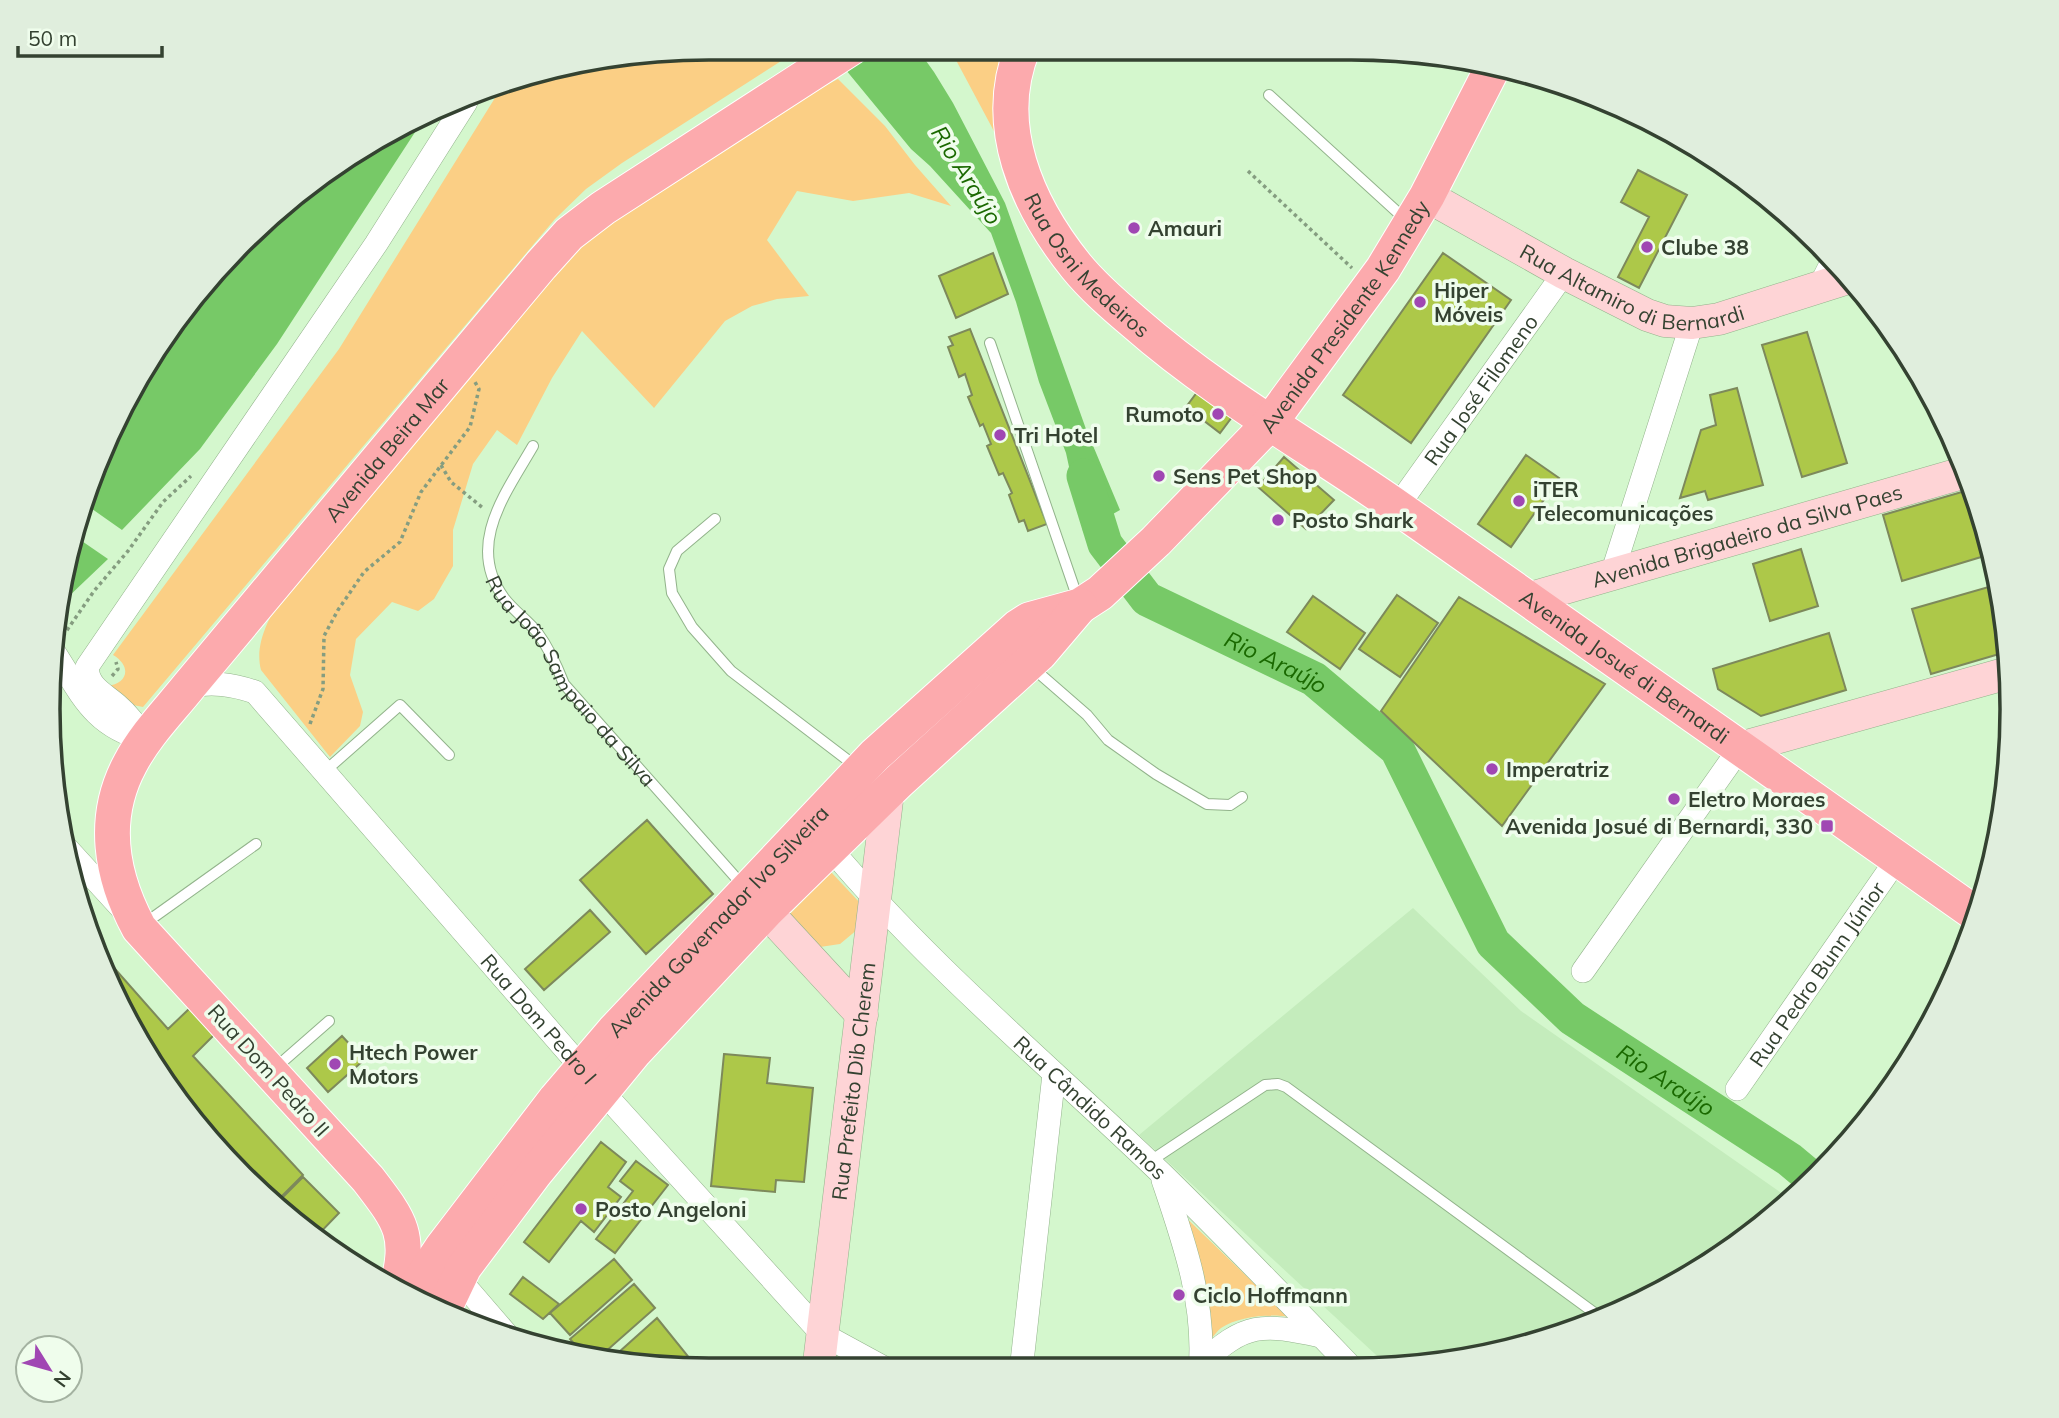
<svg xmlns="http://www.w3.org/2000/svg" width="2059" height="1418" viewBox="0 0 2059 1418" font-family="Mulish,sans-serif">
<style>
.built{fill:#c4ecbc}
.green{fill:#fbcf85}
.water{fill:#77c967}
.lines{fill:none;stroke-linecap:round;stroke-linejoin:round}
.river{stroke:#77c967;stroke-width:35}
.building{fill:#adc849;stroke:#7d895b;stroke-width:2}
.lane-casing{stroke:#92b38b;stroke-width:12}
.street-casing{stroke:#92b38b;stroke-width:24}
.secondary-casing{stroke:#92b38b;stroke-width:33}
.primary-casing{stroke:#fff;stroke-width:37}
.path{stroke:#859d80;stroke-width:3.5;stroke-dasharray:3.5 3.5;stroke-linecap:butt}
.lane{stroke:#fff;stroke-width:10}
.street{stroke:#fff;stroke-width:23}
.secondary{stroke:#fed4d6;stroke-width:32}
.primary{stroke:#fcaaad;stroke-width:35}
.poi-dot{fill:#a047b3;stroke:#effdec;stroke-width:2.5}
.labels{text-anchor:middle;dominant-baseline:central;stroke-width:7;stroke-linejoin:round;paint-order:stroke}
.poi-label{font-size:21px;font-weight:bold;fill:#344231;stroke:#effdec;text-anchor:start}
.street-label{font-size:21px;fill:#344231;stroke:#effdec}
.water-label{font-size:23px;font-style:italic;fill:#1a6900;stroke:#effdec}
.rim{fill:none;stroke:#344231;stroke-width:3.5}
</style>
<rect width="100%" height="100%" fill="#d4f7cd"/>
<path class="built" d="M1413,908L1521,1011L1787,1197L1643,1302L1479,1358L1389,1367L1139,1135Z"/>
<path class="green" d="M709,47H764L776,54L789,56L622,163L586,189L555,219L143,707L128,704L107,686C128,684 132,666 113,655L339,349L503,85L537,70Z
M949,47H1007L996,135Z
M838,79L885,126L915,165L951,206L909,193L853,201L797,191L767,240L809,296L777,299L752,306L725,321L654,408L582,331L552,378L517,445L497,430L473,464L453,530V566L434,599L418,611L392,602L356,639L350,675L363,712L360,726L330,757L261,670C254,643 270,617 283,594L580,245L664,184L802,98Z
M831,872L861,904L858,929L840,944L820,947L789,915Z
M1176,1208L1289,1317C1270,1313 1237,1317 1221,1328C1217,1331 1213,1337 1209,1341Z"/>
<path class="water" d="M827,47H916L934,72L953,103L1005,203L1086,429L1120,510L1083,531L1066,453L1039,382L1016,302L991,233L930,166L911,149Z
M421,123L277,344L200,449L122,530L85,504L98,455L211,273L342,159Z
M76,537L108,559L66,599L60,595Z"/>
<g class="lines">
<path class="river" id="s1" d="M1084,476L1105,544L1147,599L1314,679L1397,749L1493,943L1572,1018L1790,1160L1814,1180"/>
</g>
<path class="building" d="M1638,170L1687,195L1639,288L1618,277L1649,217L1621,202Z
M993,253L1008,294L956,318L939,276Z
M1443,253L1511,300L1411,443L1343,395Z
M970,329L1047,524L1028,531L1024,520L1019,522L1009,495L1012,493L1003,473L999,475L987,446L991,444L983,424L980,426L968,397L972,395L965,374L959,377L948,347L953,345L949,337Z
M1807,332L1847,463L1802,477L1762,345Z
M1201,387L1235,413L1220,433L1186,407Z
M1737,388L1763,485L1708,500L1705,491L1680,498L1701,430L1716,425L1710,395Z
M1526,455L1559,478L1511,547L1478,524Z
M1284,457L1334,500L1306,529L1258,487Z
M1972,489L1991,554L1902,581L1883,515Z
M1801,549L1818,606L1770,621L1753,564Z
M1999,584L2006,652L1931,674L1912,609Z
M1397,595L1438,623L1400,677L1359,649Z
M1313,596L1365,633L1340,669L1287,632Z
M1459,597L1605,684L1502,826L1381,711Z
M1829,633L1846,690L1761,716L1718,689L1713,669Z
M647,820L713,894L646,954L580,880Z
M590,910L610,932L544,990L525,969Z
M108,961L168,1029L190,1008L215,1034L193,1056L303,1175L274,1204L241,1177L116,1002L103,965Z
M342,1036L364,1060L328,1092L307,1068Z
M724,1054L770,1058L767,1083L813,1088L804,1182L776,1180L775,1192L711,1186Z
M601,1142L626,1162L608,1187L621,1197L594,1232L581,1221L549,1262L524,1242Z
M636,1161L668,1185L615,1253L596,1239L633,1191L620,1181Z
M303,1177L339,1213L315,1238L275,1205Z
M614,1259L632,1280L570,1335L550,1313Z
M523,1277L559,1304L543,1319L510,1294Z
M634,1284L655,1308L596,1360L587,1359L570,1339Z
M657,1318L691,1360L681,1368L609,1361Z"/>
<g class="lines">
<g class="lane-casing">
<g id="lane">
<path d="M1269,95L1406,220"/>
<path d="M990,343L1079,602"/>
<path id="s2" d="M533,446C506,493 465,545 504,598C513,610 527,620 537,632C549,648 557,666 564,684L745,888"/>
<path d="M715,519L677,551L669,569L672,593L692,627L731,671L858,768"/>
<path d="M1033,668L1087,715L1108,740L1156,774L1207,804L1230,805L1242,797"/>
<path d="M324,772L400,705L449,755"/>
<path d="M144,924L256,844"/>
<path d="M273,1070L329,1021"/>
<path d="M1149,1162L1265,1085L1278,1084L1286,1087L1600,1317"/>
</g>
</g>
<g class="street-casing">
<g id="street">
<path d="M786,47H805"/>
<path d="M1820,286L1833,260"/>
<path id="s3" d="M1397,507L1564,273"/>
<path d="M1612,574L1692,323"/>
<path d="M54,652C82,695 93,726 146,740"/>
<path id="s4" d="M189,686C213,682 231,684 255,692L601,1090L822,1334L890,1371"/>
<path d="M146,740C137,727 129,715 117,705C103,693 88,687 87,667L376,244L466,102"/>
<path d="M62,843L125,912"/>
<path id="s5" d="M830,848C930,967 1050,1066 1162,1174C1227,1238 1291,1304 1354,1370"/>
<path d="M1583,971L1740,748"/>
<path id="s6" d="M1737,1089L1897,859"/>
<path d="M1163,1180C1184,1242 1206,1304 1200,1371"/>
<path d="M458,1278L508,1336"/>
<path d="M1200,1365C1245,1322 1262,1323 1321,1336"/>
<path d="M1021,1371L1054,1074"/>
</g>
</g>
<g class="secondary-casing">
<g id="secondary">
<path id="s7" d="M1427,196L1564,273L1647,315L1665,321L1692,323L1719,319L1848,278"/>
<path id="s8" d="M1527,599L1966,472"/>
<path d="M1740,748L2008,673"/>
<path d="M766,911L862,1015"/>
<path id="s9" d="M818,1371L888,792"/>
</g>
</g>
<g class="primary-casing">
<g id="primary">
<path id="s10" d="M1023,47C991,125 1027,205 1076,266C1093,287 1114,305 1134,322C1216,394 1311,447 1400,509C1593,643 1784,779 1976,914"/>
<path id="s11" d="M397,1289C411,1234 401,1222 368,1179L139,928C111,876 101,818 130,764C145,735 169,711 189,686L541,265L569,234L603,208L852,47"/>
<path id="s12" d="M410,1296L442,1248L556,1099L614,1031L875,755L1018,627L1029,620L1080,606L1100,593L1156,541L1269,424L1383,269L1427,196L1494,65"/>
<path d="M442,1313L464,1267L534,1174L635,1051L766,911L899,781L1040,653L1080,606"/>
</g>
</g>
<path class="path" d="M1248,171L1352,268
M441,465L451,482L483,508
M63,636L94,591L128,551L163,502L191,476
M112,676L118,669L116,662
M310,724L323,689L324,636L338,610L364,572L400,542L421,492L470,427L479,389L475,382"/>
<use href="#lane" class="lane"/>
<use href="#street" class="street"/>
<use href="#secondary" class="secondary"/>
<use href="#primary" class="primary"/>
</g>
<g class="poi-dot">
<circle cx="1134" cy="228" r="7"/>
<circle cx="1647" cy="247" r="7"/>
<circle cx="1420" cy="302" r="7"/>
<circle cx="1218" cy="414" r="7"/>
<circle cx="1000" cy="435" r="7"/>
<circle cx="1159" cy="476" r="7"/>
<circle cx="1519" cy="501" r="7"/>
<circle cx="1278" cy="520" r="7"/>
<circle cx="1492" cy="769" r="7"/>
<circle cx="1674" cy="799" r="7"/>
<rect x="1820" y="819" width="14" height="14" rx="3.5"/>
<circle cx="335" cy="1064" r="7"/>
<circle cx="581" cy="1209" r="7"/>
<circle cx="1179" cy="1295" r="7"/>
</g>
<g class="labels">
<g class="poi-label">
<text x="1148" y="228">Amauri</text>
<text x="1661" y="247">Clube 38</text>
<text x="1434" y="290">Hiper<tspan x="1434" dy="24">Móveis</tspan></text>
<text x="1204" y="414" text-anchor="end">Rumoto</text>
<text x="1014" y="435">Tri Hotel</text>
<text x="1173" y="476">Sens Pet Shop</text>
<text x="1533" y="489">iTER<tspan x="1533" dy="24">Telecomunicações</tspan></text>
<text x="1292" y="520">Posto Shark</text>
<text x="1506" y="769">Imperatriz</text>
<text x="1688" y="799">Eletro Moraes</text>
<text x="1813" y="826" text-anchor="end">Avenida Josué di Bernardi, 330</text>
<text x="349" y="1052">Htech Power<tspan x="349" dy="24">Motors</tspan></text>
<text x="595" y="1209">Posto Angeloni</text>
<text x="1193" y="1295">Ciclo Hoffmann</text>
</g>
<g class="street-label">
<text stroke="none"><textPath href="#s10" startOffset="243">Rua Osni Medeiros</textPath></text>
<text stroke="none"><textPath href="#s7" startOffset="229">Rua Altamiro di Bernardi</textPath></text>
<text stroke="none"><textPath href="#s12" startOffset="1367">Avenida Presidente Kennedy</textPath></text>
<text stroke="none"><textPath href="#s3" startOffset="144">Rua José Filomeno</textPath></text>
<text stroke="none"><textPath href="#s11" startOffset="1038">Avenida Beira Mar</textPath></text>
<text stroke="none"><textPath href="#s8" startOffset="229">Avenida Brigadeiro da Silva Paes</textPath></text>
<text stroke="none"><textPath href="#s10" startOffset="917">Avenida Josué di Bernardi</textPath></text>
<text stroke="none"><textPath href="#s2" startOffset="273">Rua João Sampaio da Silva</textPath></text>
<text stroke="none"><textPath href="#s12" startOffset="486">Avenida Governador Ivo Silveira</textPath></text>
<text stroke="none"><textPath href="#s6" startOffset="140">Rua Pedro Bunn Júnior</textPath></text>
<text stroke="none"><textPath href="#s4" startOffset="500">Rua Dom Pedro I</textPath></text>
<text transform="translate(269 1070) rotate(48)">Rua Dom Pedro II</text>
<text stroke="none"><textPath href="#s9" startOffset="292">Rua Prefeito Dib Cherem</textPath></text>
<text stroke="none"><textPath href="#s5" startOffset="368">Rua Cândido Ramos</textPath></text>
</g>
<g class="water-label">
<text transform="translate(967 175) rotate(58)">Rio Araújo</text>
<text stroke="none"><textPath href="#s1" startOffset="284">Rio Araújo</textPath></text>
<text stroke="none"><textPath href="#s1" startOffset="872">Rio Araújo</textPath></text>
</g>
</g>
<path d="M0 0H2059V1418H0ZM709 60H1351A649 649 0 0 1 2000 709V709A649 649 0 0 1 1351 1358H709A649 649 0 0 1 60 709V709A649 649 0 0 1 709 60Z" fill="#e0eedd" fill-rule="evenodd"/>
<path class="rim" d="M709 60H1351A649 649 0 0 1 2000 709V709A649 649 0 0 1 1351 1358H709A649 649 0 0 1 60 709V709A649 649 0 0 1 709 60Z"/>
<g transform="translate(49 1369) rotate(127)"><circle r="33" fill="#effdec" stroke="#a4b2a1" stroke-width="2"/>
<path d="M0-5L12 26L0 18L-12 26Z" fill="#a047b3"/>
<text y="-10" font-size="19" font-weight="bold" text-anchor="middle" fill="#344231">N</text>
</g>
<path d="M18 46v10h144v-10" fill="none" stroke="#344231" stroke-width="3.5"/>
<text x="28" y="46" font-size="21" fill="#344231" stroke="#effdec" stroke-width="5" paint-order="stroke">50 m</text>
</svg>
